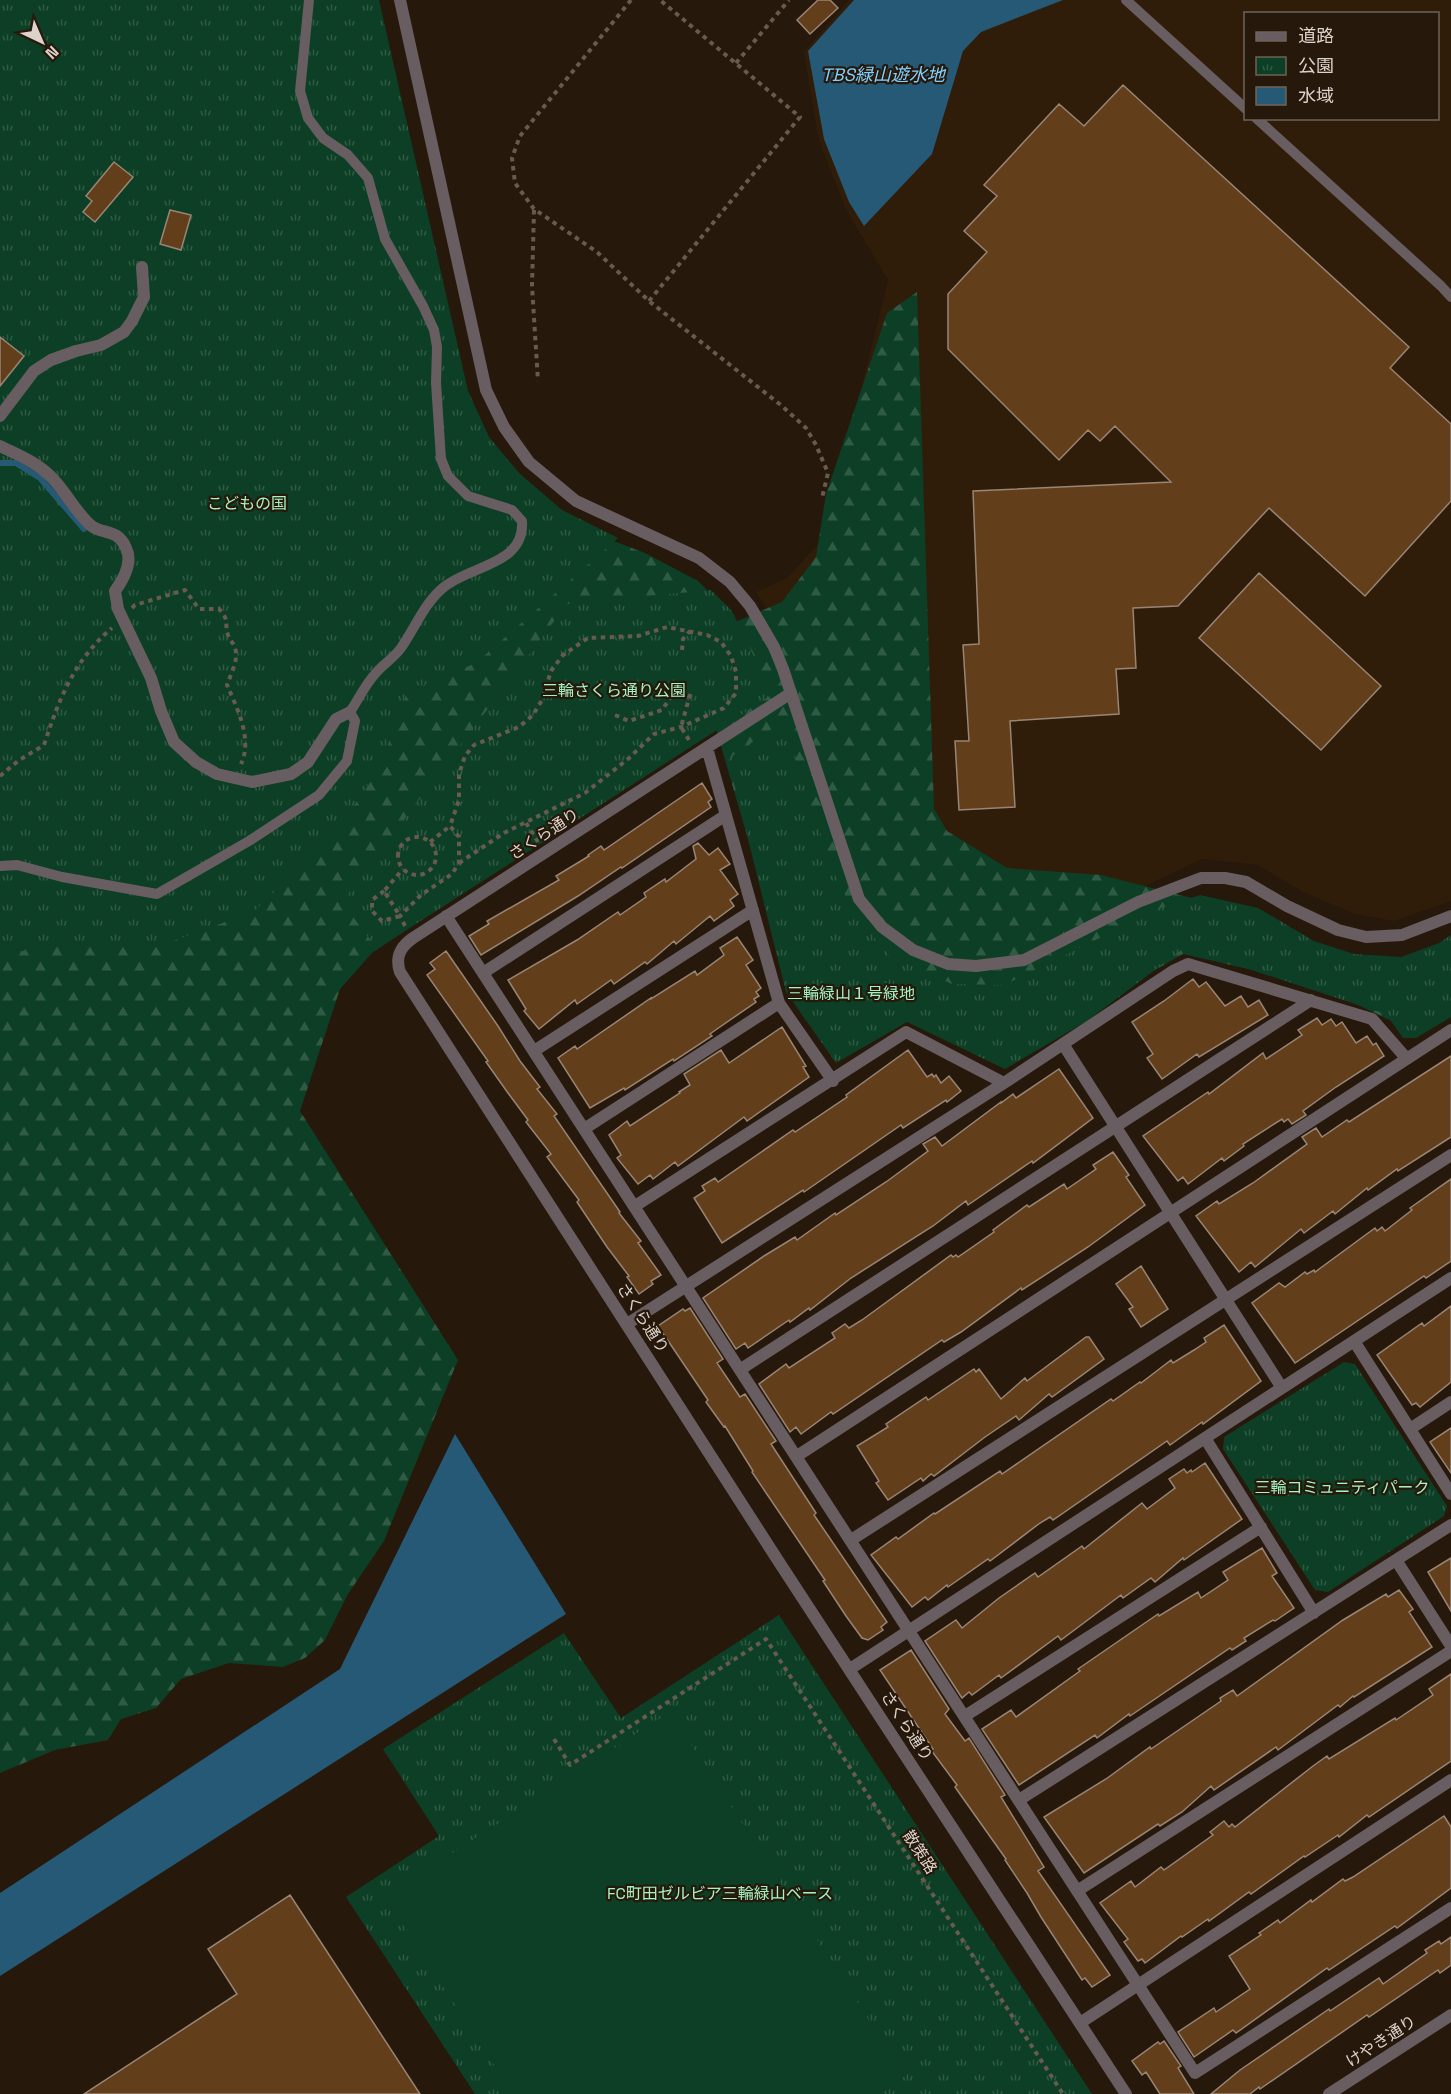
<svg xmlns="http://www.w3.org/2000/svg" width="1451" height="2094" viewBox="0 0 1451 2094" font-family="'Space Grotesk','Noto Sans JP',sans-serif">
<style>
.built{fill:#2f1d09;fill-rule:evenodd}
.forest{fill:url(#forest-firs)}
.park{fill:url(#park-tufts)}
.garden{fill:#0c3f25}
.water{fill:#265975}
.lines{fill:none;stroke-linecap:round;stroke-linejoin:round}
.stream{stroke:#265975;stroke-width:6}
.building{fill:#633e1b;stroke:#988575;stroke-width:1.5}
.path{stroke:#675a4e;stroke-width:4;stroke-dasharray:4.5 4.5;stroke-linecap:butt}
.service{stroke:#685d60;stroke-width:10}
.pedestrian{stroke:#685d60;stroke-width:12}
.minor{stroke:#685d60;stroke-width:12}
.tertiary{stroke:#685d60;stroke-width:12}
.labels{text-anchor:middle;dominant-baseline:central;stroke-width:4.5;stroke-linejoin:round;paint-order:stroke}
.park-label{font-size:16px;fill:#a5f3c3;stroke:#26180b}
.street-label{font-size:16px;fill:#ddd3ca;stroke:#26180b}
.water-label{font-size:18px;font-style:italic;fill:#82d0ff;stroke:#26180b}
</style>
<defs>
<pattern id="forest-firs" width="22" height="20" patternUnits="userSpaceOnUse" patternTransform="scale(1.5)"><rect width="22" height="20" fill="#0c3f25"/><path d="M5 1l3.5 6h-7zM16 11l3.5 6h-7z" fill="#2f5a43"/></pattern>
<pattern id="park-tufts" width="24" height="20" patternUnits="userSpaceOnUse" patternTransform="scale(1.5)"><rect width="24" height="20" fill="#0c3f25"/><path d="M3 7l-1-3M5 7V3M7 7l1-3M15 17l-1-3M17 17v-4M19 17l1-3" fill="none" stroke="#2f5a43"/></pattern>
</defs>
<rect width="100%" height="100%" fill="#26180b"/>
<path class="built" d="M849,0H1451V901L1394,921L1355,914L1303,892L1258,865L1202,859L1020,945L781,629L756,592L787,578L824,538L888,280L845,208L818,137L804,52ZM1246,14H1438V118H1246Z"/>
<path class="forest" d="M0,0L462,423L551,517L645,553L698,581L727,610L733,623L782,602L816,557L826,494L887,313L917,292L934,809L947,831L1007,868L1101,875L1243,911L1414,1032L1317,985L1183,954L1007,1055L920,1003L791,987L714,722L372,953L340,989L300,1111L458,1360L384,1541L348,1594L325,1640L305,1658L283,1667L229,1663L181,1679L156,1708L121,1719L108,1740L55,1750L0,1773Z"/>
<path class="park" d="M0,0H379L468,391L489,437L519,473L562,510L618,538L476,663L407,692L383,763L342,823L287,880L253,912L145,951L85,941L10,953L0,958Z
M711,590L732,611L749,645L770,696L377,949L342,902L567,604Z
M773,728L788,734L832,869L855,915L890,956L952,984L1004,985L1163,907L1200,895L1258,908L1314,941L1354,954L1401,957L1439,943L1451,935V1017L1416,1038H1403L1386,1014L1184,948L1087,1021L1005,1069L907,1022L836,1063L786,992L728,759Z
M1344,1362L1355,1364L1447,1506L1444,1516L1328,1592L1315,1590L1223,1449L1224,1437Z
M779,1615L1092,2094H475L346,1897L439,1836L383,1749L564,1633L621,1718Z"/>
<path class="garden" d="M670,1712L905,2076L877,2094H513L385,1897Z"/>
<path class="water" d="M854,0H1063L981,32L963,51L932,154L864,226L849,202L824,139L808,51Z
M455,1434L566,1614L0,1976V1893L340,1669Z"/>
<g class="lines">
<path class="stream" d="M0,463H16L40,478L84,529"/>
</g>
<path class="building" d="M818,0H830L838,8L810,34L797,20Z
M1123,85L1409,347L1390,368L1451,424V501L1365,596L1269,508L1178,606L1133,608L1136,668L1116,669L1119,714L1010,721L1015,807L959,810L955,741H969L963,645L979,644L973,491L1171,482L1115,426L1100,441L1088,430L1059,460L948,349V294L987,252L964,231L997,196L984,185L1059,104L1084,126Z
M114,162L133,177L95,222L83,212L92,201L86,196Z
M170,210L191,215L181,250L160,244Z
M0,337L24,356L0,386Z
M1259,573L1381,686L1321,750L1199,638Z
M702,783L712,799L708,802L711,807L622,868L621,867L578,896L481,955L469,936L489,924L487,921L559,880L556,876L589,856L588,855L601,846L604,850Z
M698,843L709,855L718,848L730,864L720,870L738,894L730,900L734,906L714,921L710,916L676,944L674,941L647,964L645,962L614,984L611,980L577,1004L575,1000L539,1029L524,1011L526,1009L508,980L577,940L618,912L620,915L646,897L644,893L665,879L666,882L696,859L693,846Z
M737,937L753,960L746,965L761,988L756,992L759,996L754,999L756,1002L717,1029L710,1034L712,1036L674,1061L673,1059L625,1090L624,1088L590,1108L558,1058L575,1046L577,1049L651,998V999L695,971L697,975L724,955L720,948Z
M446,951L498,1026L520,1061L540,1087L537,1089L557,1114L554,1116L620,1212L619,1213L641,1241L638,1243L661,1275L651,1281L653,1284L639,1294L627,1277L629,1276L607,1247L577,1202L579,1200L547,1157L551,1154L526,1122L528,1120L508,1093L486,1062L488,1061L427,975L435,969L430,963Z
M1193,979L1199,987L1206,982L1225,1006L1241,996L1248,1007L1259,1000L1268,1015L1199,1057L1197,1054L1162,1079L1147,1058L1153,1054L1132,1022L1164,1001Z
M1317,1018L1322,1025L1331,1019L1336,1026L1342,1022L1356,1043L1367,1036L1373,1045L1376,1043L1384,1056L1336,1087L1303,1111L1306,1115L1292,1124L1288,1119L1284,1122L1282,1119L1243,1144L1244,1146L1224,1161L1222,1158L1188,1184L1183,1177L1178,1181L1143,1136L1208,1092L1209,1094L1263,1053L1266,1059L1302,1035L1298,1030Z
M782,1027L806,1066L803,1067L809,1077L747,1121L744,1117L678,1166L675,1162L653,1179L650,1175L638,1184L617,1158L621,1155L609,1135L627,1121L630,1126L680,1093L679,1092L690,1085L684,1074L721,1050L729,1063Z
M908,1050L927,1077L932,1074L934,1077L936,1075L941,1083L949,1076L961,1091L947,1102L946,1100L903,1128L901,1125L804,1192L803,1190L722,1243L694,1198L705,1191L702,1186L715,1178L718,1182L793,1130L795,1132L847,1097L846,1095Z
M1451,1056V1137L1398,1171L1397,1169L1368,1190L1367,1188L1335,1214L1333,1211L1304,1233L1301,1229L1255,1267L1251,1262L1239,1272L1196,1216L1217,1201L1219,1204L1253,1183L1307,1144L1302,1137L1316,1128L1322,1137L1347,1120L1349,1122Z
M1059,1069L1093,1118L1033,1163L1032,1161L968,1205L966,1201L933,1226L851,1278L810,1310L809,1308L790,1322L789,1320L748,1348L745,1343L736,1349L703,1298L764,1256L795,1237L797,1240L835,1213L836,1215L886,1182L928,1151L923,1144L935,1137L942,1146L1001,1102V1103L1013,1094L1016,1098Z
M1113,1152L1129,1175L1126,1177L1145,1205L1088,1247L1022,1290L1021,1288L961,1332L944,1342L942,1340L833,1414L831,1412L801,1434L796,1427L790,1432L759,1384L786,1364L789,1368L835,1338L832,1333L845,1324L849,1328L862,1320L951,1255L953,1257L956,1255L958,1257L994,1232L993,1230L1027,1205L1029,1207L1064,1184L1067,1189L1096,1169L1093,1165Z
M1451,1179V1261L1426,1278L1424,1276L1295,1363L1252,1303L1279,1283L1285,1287L1305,1272L1307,1274L1314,1270L1315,1272L1375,1228L1377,1231L1382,1227L1385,1231L1412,1210L1410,1208Z
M1141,1266L1168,1309L1141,1327L1129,1309L1133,1307L1116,1284Z
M1451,1306V1382L1420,1407L1416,1403L1412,1405L1377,1355L1422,1323L1424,1326Z
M690,1308L723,1359L717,1363L740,1397L745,1394L776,1441L771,1444L816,1513L814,1515L887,1622L881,1627L883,1630L868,1640L862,1638L846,1616L823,1581L825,1580L752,1472L753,1471L725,1426L724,1427L706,1402L708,1400L658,1326L683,1309L685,1311Z
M1224,1325L1261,1381L1203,1424L1202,1422L1170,1445L1167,1441L1053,1520L1050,1517L1040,1523L990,1561L988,1559L948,1587L947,1585L928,1600L925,1597L912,1607L871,1555L896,1537L898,1539L934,1513L935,1514L1000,1471L1002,1474L1111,1399L1113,1401L1140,1382L1141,1383L1171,1360L1173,1363L1194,1350L1206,1342L1204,1338Z
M1086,1337H1089L1104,1359L1052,1397L1049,1394L1019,1420L1016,1416L985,1437L934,1476L931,1474L923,1481L921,1478L888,1500L876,1483L879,1481L857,1446L888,1427L886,1424L926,1397L928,1400L974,1369L976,1372L979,1369L1001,1399L1025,1378L1027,1381Z
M1451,1428V1473L1430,1442Z
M1205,1463L1242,1519L1184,1560L1183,1558L1155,1582L1151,1578L1123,1598L1121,1595L1061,1640L1058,1636L1001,1678L999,1675L972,1695L969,1692L962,1698L925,1641L956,1620L962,1628L999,1598L1035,1573L1038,1577L1082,1546L1084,1549L1142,1503L1147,1509L1175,1488L1169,1479L1184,1469L1187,1473L1191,1470L1192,1472Z
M1262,1548L1277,1573L1272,1576L1294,1608L1275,1621L1273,1620L1244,1638L1246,1641L1232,1650L1230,1648L1130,1716L1129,1714L1097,1738L1095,1735L1019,1785L982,1729L1011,1710L1016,1717L1080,1671L1078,1669L1158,1614L1159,1616L1198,1592L1201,1598L1228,1580L1223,1572Z
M1451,1558V1611L1428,1572Z
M1399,1590L1413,1609L1409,1612L1432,1647L1354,1697L1353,1696L1340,1707L1338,1705L1278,1750L1276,1747L1214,1790L1211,1786L1182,1812L1160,1826L1158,1824L1084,1873L1044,1817L1106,1779L1150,1747L1151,1749L1221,1701L1220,1698L1233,1690L1237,1696L1343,1620L1386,1594L1388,1597Z
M911,1650L949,1709L945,1714L965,1741L969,1738L1005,1795L1001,1797L1044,1867L1038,1871L1110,1975L1092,1987L1085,1978L1082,1980L1041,1917L1027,1893L1005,1860L1006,1859L955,1787L957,1785L931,1750L933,1749L880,1670Z
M1451,1674V1761L1369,1817L1367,1815L1339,1837L1338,1835L1305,1857L1304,1856L1251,1894L1249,1892L1209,1921L1208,1919L1182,1937L1181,1936L1145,1963L1142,1959L1138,1961L1124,1942L1128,1939L1100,1903L1131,1881L1135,1887L1161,1867L1164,1870L1213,1835L1210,1832L1224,1821L1229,1827L1232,1824L1235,1827L1313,1766L1327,1756L1329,1759L1395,1718L1396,1720L1433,1695L1429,1689Z
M1444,1816L1451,1827V1888L1397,1928L1395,1926L1329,1970L1327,1968L1236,2033L1233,2030L1194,2057L1178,2032L1214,2008L1216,2012L1250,1989L1229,1956L1261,1935L1259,1933L1278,1920L1280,1923L1311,1900L1312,1902L1343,1879L1345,1881L1353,1877Z
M290,1895L420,2094H84L237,1994L208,1949Z
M1451,1937V1965L1440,1973L1438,1970L1369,2017L1367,2015L1260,2089L1259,2087L1250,2094H1211L1240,2070L1329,2009L1330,2011L1379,1978L1383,1984L1427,1953L1425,1950L1439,1941L1441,1944Z
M1164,2041L1181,2066L1178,2068L1194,2094H1160L1146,2072L1142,2075L1132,2061L1158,2042L1160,2044Z"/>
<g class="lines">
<path class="path" d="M631,0L520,136L512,158L515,183L534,209L597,252L649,301L782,406L806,428L816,445L828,473L822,498
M736,63L789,0
M534,210L532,286L538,381
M649,301L800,117L660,0
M132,608L135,605L185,590L199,609H219C230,620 224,623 228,635C229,640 234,643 235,648C239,660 231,673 227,685C237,708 253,739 241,764
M682,650L683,639L690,631
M615,715L629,721L662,710L673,694
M689,740L681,727L691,691
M0,776L18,761L44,745C59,699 74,660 112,628
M526,823L538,842
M398 856a19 19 0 1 1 38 0a19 19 0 1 1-38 0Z
M430,842L450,826
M384,891L372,900V911L382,921L400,916L384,891L403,869
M405,926L400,916L421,895L452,874L459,863V837L450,826L459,800V774L465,756L474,745L519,727L533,715L542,700L551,671L563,655L588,638L638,636L667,627L707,635L721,642L731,656L736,672V693L724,708L681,727L654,734L628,759L585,793L504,833L459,863
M554,1739L570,1765L766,1639L1063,2094"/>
<path class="service" d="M1126,0L1246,109
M1256,118L1441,286L1451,297
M0,866L17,865L62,877L157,894L249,841L319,795L347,761L355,721L350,712C358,700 365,685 375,674C383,664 394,658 401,648C415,628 425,602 444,587C471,565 525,565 522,521L512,510L468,496L448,476L441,459L436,383L437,347L434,330L423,306L385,239L368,178L348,155L323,138L308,118L300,91L309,0"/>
<path class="pedestrian" d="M400,0L486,390L504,427L529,462L576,501L699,558L730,582L750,606L774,647L783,669L859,899L882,927L913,950L948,964L976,966L1024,960L1138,902L1201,878H1225L1246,882L1287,906L1338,930L1366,937L1402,935L1451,916
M0,416L34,371L51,360L76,351L101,345L124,332L132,321L144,297L142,267
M0,446C16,454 34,461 48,474C63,486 78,517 93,527C104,534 118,529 126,548C133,562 123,580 115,591L118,609L151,678L161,711L174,742L196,762L217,774L252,782L291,774L308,762L336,719L350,712"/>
<path class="minor" d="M791,693L413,938C400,947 395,957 400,972L779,1562L1126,2094
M707,748L779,1003L833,1081
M446,916L1195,2073L1451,1908
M483,973L726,815
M1063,1044L1282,1388
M534,1051L753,910
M584,1129L779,1003
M635,1206L906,1032L1004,1083
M627,1324L1004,1083L1173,971L1188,964L1372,1019L1407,1059
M1354,1341L1451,1494
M741,1369L1311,1000
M1410,1429L1451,1402
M1205,1438L1314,1613
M797,1456L1451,1030
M851,1540L1451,1155
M1396,1560L1451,1646
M850,1669L1451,1278
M965,1716L1261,1527
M1019,1800L1451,1525
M1077,1891L1451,1651
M1080,2023L1451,1780"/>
<path class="tertiary" d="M1329,2094L1451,2015"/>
</g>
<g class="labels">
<g class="park-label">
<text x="247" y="503">こどもの国</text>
<text x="614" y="690">三輪さくら通り公園</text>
<text x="851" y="993">三輪緑山１号緑地</text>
<text x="1342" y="1487">三輪コミュニティパーク</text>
<text x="720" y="1893">FC町田ゼルビア三輪緑山ベース</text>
</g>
<g class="street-label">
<text transform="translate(544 834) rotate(-33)">さくら通り</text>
<text transform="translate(643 1318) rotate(57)">さくら通り</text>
<text transform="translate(907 1726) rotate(57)">さくら通り</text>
<text transform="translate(920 1852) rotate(57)">散策路</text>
<text transform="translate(1381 2041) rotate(-33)">けやき通り</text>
</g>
<g class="water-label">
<text x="883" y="74">TBS緑山遊水地</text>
</g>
</g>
<rect x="1244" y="12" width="195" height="108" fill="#26180b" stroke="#6f6357" stroke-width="1.5"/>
<rect x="1256" y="32" width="30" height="9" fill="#685d60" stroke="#6f6357" stroke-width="1.5"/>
<text x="1298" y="42" font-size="18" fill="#ddd3ca">道路</text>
<rect x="1256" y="57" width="30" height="18" fill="url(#park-tufts)" stroke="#6f6357" stroke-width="1.5"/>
<text x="1298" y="72" font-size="18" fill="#ddd3ca">公園</text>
<rect x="1256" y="87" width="30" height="18" fill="#265975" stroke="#6f6357" stroke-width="1.5"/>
<text x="1298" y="102" font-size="18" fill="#ddd3ca">水域</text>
<g transform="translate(42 42) rotate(136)" stroke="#26180b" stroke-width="4.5" paint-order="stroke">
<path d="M0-4.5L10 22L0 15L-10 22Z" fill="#ddd3ca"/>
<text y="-9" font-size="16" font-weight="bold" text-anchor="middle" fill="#ddd3ca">N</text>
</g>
</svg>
